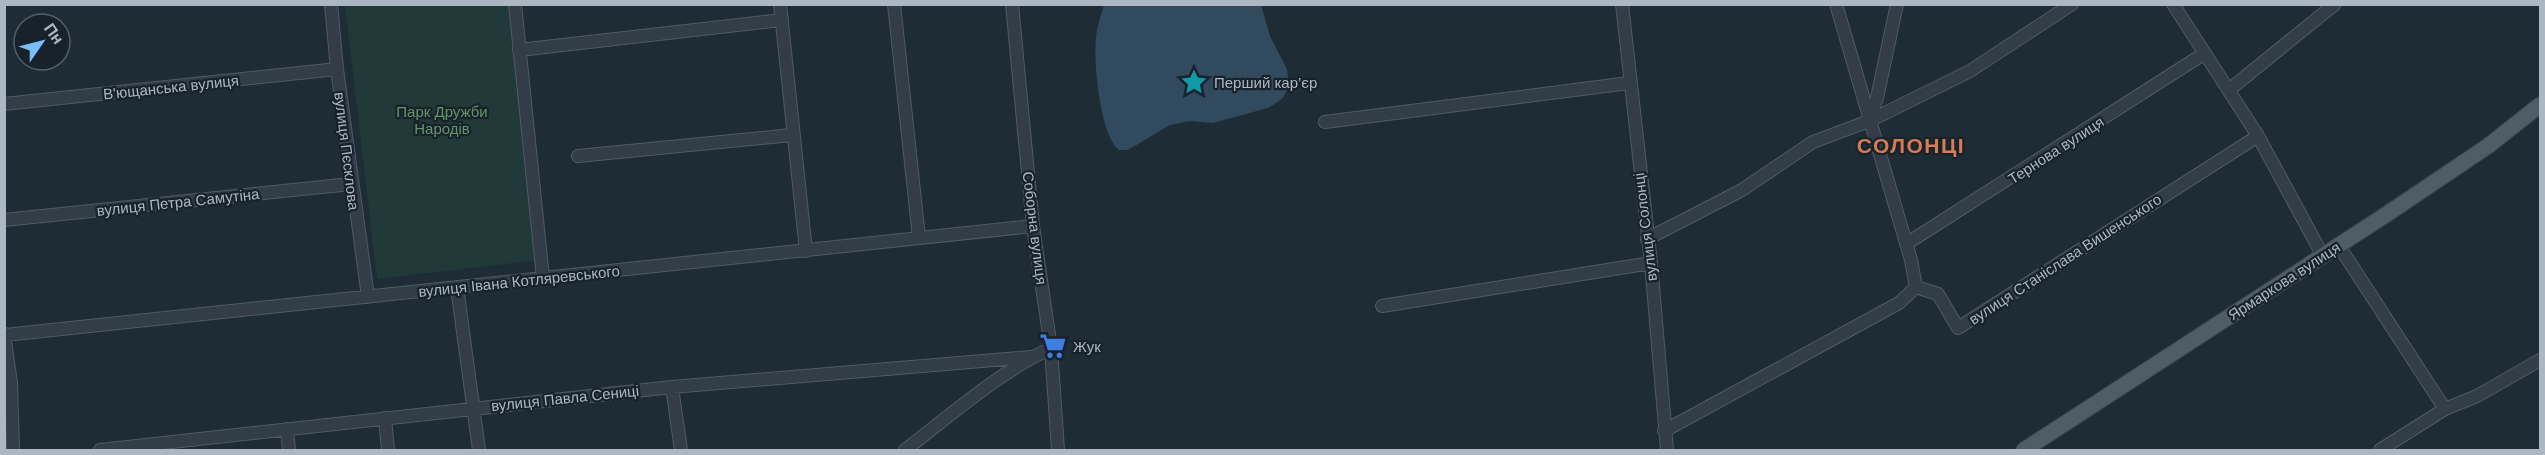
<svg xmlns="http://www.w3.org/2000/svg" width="2545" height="455" viewBox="0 0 2545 455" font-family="Helvetica,sans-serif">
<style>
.green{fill:#213938}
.water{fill:#314a5e}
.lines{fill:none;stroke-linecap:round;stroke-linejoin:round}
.minor-casing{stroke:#4f5b65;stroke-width:14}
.major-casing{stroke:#3b4650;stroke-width:17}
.minor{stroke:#323d47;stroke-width:12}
.major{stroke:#4f5d67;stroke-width:15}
.labels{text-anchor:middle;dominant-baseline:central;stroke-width:4.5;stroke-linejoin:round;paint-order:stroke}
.poi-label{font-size:15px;fill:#abb8c4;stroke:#18222b;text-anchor:start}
.street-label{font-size:15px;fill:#abb8c4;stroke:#18222b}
.park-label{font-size:15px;fill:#639568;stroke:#18222b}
.district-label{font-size:21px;font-weight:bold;letter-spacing:1.5px;fill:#d67b55;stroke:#18222b}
</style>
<rect width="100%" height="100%" fill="#1e2c36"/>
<path class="green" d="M345,5H513L541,260L377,279Z"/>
<path class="water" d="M1104,5H1261L1270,36L1287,69L1289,87L1282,99L1268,108L1213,123L1189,121L1170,125L1128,150H1119C1100,136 1093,60 1096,37C1097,26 1101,15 1104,5Z"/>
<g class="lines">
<g class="minor-casing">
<path id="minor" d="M331,4L337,69L368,297
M515,4L543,278
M780,4L806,251
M894,4L919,238
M1012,4L1033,226L1051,348L1058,450
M1622,4L1651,263L1667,450
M1836,4L1911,260L1916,287
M2173,4L2258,136L2323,256
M519,50L782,20
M2229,90L2335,4
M4,104L337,69
M1869,121L1877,98L1897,4
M1325,122L1629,83
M578,156L792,135
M4,220L351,184
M1647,239L1742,190L1813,142L1869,121L1970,71L2072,4
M1906,244L2205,53
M2339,246L2445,409
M457,287L479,450
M1382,306L1651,263
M4,334L11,383L13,450
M5,335L1033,226
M672,387L681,450
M385,418L388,450
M287,429L289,450
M1664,431L1899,303L1916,287L1938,294L1958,328L2258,136
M100,450L672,387L1031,357
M905,450C952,414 998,373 1051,348
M2380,450L2445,409L2477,396L2540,360"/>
</g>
<g class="major-casing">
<path id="major" d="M2024,450L2390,212L2488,146L2540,105"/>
</g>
<use href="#minor" class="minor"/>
<use href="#major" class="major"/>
</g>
<defs>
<g id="sight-bare" transform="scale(2.07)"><path d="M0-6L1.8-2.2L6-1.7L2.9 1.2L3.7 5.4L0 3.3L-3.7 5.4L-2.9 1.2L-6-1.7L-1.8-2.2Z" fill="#0f9aa8" stroke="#18222b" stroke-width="2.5" paint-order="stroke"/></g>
<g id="supermarket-bare" transform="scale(2.07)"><path d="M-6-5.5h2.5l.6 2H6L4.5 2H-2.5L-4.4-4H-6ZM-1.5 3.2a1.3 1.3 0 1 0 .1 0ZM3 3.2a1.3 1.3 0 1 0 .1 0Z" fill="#3f7fe0" stroke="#18222b" stroke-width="2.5" paint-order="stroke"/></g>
</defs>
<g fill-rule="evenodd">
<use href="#sight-bare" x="1194" y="82"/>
<use href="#supermarket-bare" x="1053" y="346"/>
</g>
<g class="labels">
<g class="poi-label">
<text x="1214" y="82">Перший кар’єр</text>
<text x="1073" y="346">Жук</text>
</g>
<g class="street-label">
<text transform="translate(171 87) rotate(-6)">В'ющанська вулиця</text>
<text transform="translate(2056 150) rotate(-33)">Тернова вулиця</text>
<text transform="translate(347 151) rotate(83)">вулиця Пєсклова</text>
<text transform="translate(178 202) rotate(-6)">вулиця Петра Самутіна</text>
<text transform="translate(1645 227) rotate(-97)">вулиця Солонці</text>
<text transform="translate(1035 228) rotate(83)">Соборна вулиця</text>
<text transform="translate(2065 259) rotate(-33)">вулиця Станіслава Вишенського</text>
<text transform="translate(519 281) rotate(-6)">вулиця Івана Котляревського</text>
<text transform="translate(2284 281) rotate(-33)">Ярмаркова вулиця</text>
<text transform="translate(565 398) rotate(-6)">вулиця Павла Сениці</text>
</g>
<g class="park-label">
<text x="442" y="111">Парк Дружби<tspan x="442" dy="17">Народів</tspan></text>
</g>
<g class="district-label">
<text x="1911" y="145">СОЛОНЦІ</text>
</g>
</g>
<rect width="2545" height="455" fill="none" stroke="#abb8c4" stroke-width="12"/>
<g transform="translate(42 42) rotate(55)"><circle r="28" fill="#18222b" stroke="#535e68" stroke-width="1.5"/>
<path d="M0-4.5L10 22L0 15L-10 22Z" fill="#7abdfb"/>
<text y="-9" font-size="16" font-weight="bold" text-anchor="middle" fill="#abb8c4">Пн</text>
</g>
</svg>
